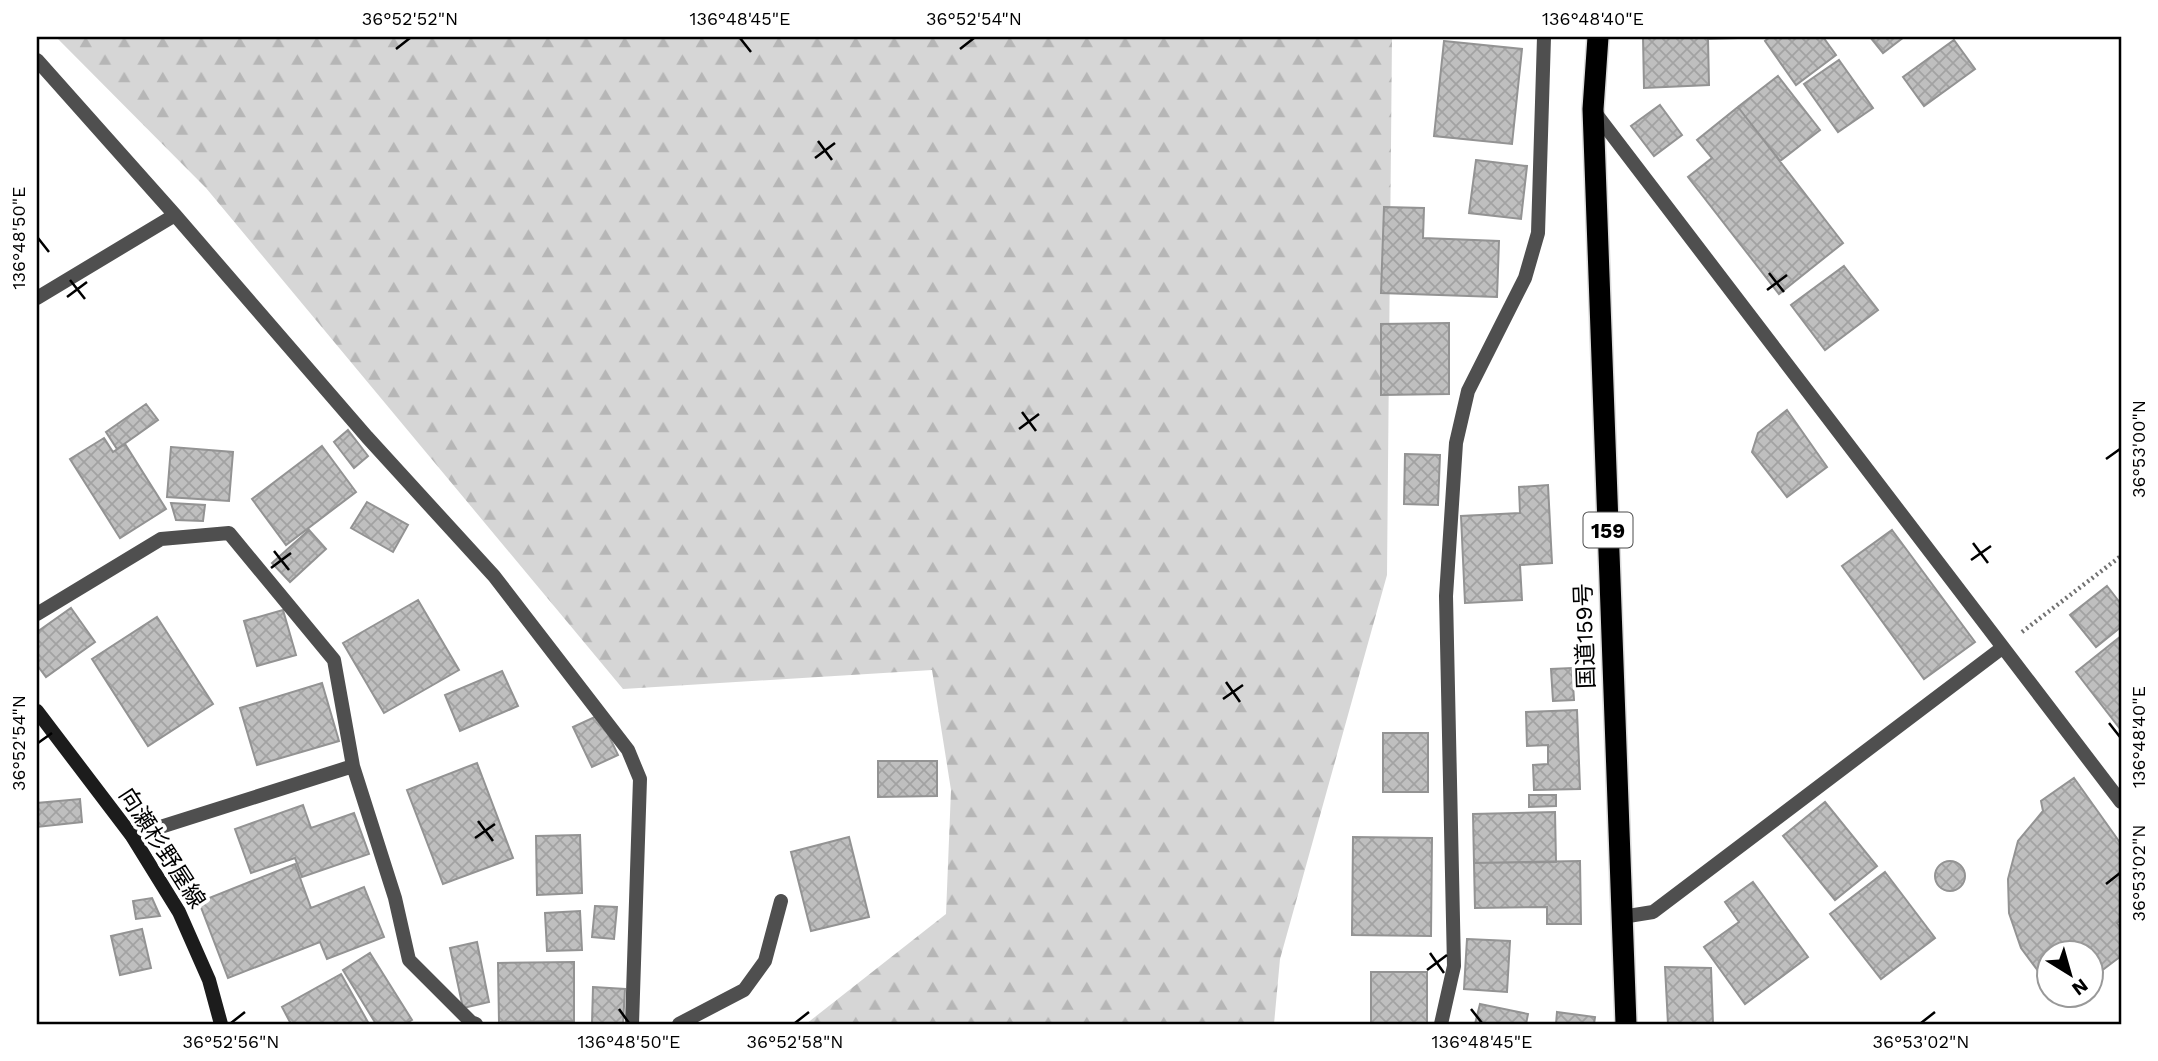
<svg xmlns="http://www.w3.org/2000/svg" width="2158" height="1061" viewBox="0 0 2158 1061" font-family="'Work Sans','Noto Sans JP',sans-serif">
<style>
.forest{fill:url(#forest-firs)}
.building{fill:url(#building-cross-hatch);stroke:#939393;stroke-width:2}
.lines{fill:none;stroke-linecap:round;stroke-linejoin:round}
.highway-casing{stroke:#dbdbdb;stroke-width:24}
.path{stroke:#717171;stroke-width:4.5;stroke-dasharray:2 3.5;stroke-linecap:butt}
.lane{stroke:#4f4f4f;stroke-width:14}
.street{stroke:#4f4f4f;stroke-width:14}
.secondary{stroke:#1c1c1c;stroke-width:14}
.highway{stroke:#000;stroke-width:21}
.ticks{fill:none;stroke:#000;stroke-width:2.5}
.labels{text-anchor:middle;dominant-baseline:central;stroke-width:7;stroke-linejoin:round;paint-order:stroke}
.shield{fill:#fff;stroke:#4c4c4c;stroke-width:2}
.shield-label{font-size:21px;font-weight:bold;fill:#000}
.street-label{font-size:23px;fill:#000;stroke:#fff}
.neatline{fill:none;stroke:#000;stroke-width:2.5}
.ticks-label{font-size:18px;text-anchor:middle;fill:#000}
</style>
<defs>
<pattern id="forest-firs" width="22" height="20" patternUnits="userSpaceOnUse" patternTransform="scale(1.75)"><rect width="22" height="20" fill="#d6d6d6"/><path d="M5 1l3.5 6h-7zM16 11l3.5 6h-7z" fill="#b6b6b6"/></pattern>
<pattern id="building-cross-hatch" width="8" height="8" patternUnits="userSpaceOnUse" patternTransform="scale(1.75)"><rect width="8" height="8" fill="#bfbfbf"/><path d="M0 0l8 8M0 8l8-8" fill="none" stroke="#a2a2a2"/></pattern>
</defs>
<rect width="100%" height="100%" fill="#fff"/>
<path class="forest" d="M56,37H1392L1387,575L1280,959L1274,1024H806L946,914L951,790L932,670L623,689L206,188Z"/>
<path class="building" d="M1643,37H1737V38L1708,39L1709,85L1644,88Z
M1770,37H1823L1836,55L1796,85L1765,41Z
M1870,37H1904L1883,53Z
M1954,40L1975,69L1924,106L1903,77Z
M1444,41L1522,49L1512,144L1434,136Z
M1839,60L1873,108L1838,132L1804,84Z
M1778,76L1820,130L1780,161L1738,107Z
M1660,105L1682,135L1654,156L1631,126Z
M1738,107L1843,243L1779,294L1688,177L1712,158L1697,140Z
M1476,160L1527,166L1521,219L1469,213Z
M1384,207L1424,208L1423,238L1499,241L1497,297L1381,293Z
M1844,266L1878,310L1825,350L1791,305Z
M1449,323V394L1381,395V324Z
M146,404L158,420L117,449L106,432Z
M1787,410L1827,467L1787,497L1752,452L1758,433Z
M348,430L368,456L354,468L334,442Z
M104,438L113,452L125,444L166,509L120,538L70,459Z
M322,446L356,492L286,545L252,499Z
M171,447L233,452L229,501L167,497Z
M1405,454L1440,455L1438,505L1404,504Z
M1548,485L1552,563L1520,565L1522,600L1465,603L1461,516L1520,513L1519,487Z
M367,502L408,525L393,552L351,528Z
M171,503L205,505L203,521L176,520Z
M309,530L326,549L290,582L272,563Z
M1892,530L1975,642L1924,679L1842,566Z
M2107,586L2121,604V627L2096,647L2070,615Z
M418,600L459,670L384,713L343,643Z
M71,608L95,642L46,677L37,665V632Z
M283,610L296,655L257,666L244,621Z
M157,617L213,704L148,746L92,659Z
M2121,636V730L2076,672Z
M1572,668L1574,700L1553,701L1551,669Z
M502,671L518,706L460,731L445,695Z
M322,683L339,741L257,765L240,708Z
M1577,710L1580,789L1534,790L1533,765L1548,764V745L1527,746L1526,712Z
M599,715L618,755L592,767L573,727Z
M1383,733H1428V792H1383Z
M878,761H937V796L878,797Z
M477,763L513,858L443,884L407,790Z
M2074,778L2121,844V920L2117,923L2121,929V956L2092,978V953H2050V987L2021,948L2009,913L2008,879L2018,841L2043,811L2041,801Z
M1529,795H1556V806L1529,807Z
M80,799L82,822L37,827V803Z
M1825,802L1877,866L1835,900L1783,836Z
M303,805L311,828L354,813L369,854L302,877L295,858L251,873L235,829Z
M1555,812L1556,862L1474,863L1473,814Z
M580,835L582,893L537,895L536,836Z
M849,837L869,917L811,931L791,852Z
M1353,837L1432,838L1431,936L1352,935Z
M1935 876a15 15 0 1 1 30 0a15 15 0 1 1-30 0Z
M1580,861L1581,924H1547V907L1475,908L1474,863Z
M295,864L311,908L364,887L384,937L327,959L320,942L228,978L199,902Z
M1885,872L1935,938L1881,979L1830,914Z
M1753,882L1808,957L1745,1004L1704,947L1739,922L1725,902Z
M152,898L160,916L136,919L133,901Z
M595,906L617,907L614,939L592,937Z
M580,911L582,950L547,951L545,913Z
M142,929L151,968L120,975L111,936Z
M1467,939L1510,941L1507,992L1464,989Z
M477,942L489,1002L463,1008L450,948Z
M370,953L412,1020L405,1024H376L343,970Z
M574,962V1021L499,1022L498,963Z
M1665,967L1711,968L1713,1024H1668Z
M1371,972H1427V1024H1371Z
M341,974L369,1024H291L282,1007Z
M593,987L625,989L623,1024H592Z
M1480,1004L1528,1014L1526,1024H1475Z
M1557,1012L1595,1017L1594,1024H1556Z"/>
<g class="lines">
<g class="highway-casing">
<path id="highway" d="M1598,37L1593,109L1626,1024"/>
</g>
<path class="path" d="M2022,632L2121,556"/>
<path class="lane" d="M679,1024L744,990L765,961L781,901"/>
<path class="street" d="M37,60L175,215L367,437L494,576L628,750L640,779L632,1024
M1593,110L2121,802
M37,298L175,215
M37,614L161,539L229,533L334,660L353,766L395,898L409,960L471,1022L476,1024
M132,836L353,766
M1622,917L1653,912L2002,648
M1441,1024L1454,966L1446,596L1456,443L1468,391L1525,278L1538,233L1544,37"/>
<path class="secondary" d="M37,711L132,836L179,912L209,980L221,1024"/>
<use href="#highway" class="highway"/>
</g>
<path class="ticks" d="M740,38L751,52M1593,38L1604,52M396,49L410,38M960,49L974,38M818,141L832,160M815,158L835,143M38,238L49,252M1769,273L1784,292M70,280L85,299M1767,290L1787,275M67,297L87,282M1022,412L1036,431M1019,429L1039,414M2106,459L2120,449M1973,543L1988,563M274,551L289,570M1971,560L1991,546M271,568L291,553M1226,682L1240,702M1223,699L1243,685M2109,723L2120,737M38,743L52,733M478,821L493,841M475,838L495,824M2106,884L2120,873M1430,953L1444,973M1427,970L1447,955M619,1009L629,1023M1471,1009L1482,1023M231,1023L245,1012M795,1023L809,1012M1921,1023L1935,1012"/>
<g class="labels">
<rect class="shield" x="1583.5" y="512.5" width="49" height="35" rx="5"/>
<g class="shield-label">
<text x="1608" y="530">159</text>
</g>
<g class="street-label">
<text transform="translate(1585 636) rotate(-92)">国道159号</text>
<text transform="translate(162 848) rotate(57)">向瀬杉野屋線</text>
</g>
</g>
<rect width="2158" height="1061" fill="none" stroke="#ffffff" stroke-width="77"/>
<g transform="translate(2070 974) rotate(143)"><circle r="33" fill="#ffffff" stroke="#999999" stroke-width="2"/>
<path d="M0-5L12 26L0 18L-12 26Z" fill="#000000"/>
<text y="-10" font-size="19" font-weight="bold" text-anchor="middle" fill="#000000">N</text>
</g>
<rect x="38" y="38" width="2082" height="985" class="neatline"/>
<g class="ticks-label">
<text x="410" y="25">36°52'52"N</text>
<text x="740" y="25">136°48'45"E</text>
<text x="974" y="25">36°52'54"N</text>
<text x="1593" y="25">136°48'40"E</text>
<text transform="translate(19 238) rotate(-90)" y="6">136°48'50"E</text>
<text transform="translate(2139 449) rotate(-90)" y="6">36°53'00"N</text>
<text transform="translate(2139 737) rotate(-90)" y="6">136°48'40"E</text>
<text transform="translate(19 743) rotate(-90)" y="6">36°52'54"N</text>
<text transform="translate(2139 873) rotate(-90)" y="6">36°53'02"N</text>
<text x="231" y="1048">36°52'56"N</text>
<text x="629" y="1048">136°48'50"E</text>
<text x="795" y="1048">36°52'58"N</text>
<text x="1482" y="1048">136°48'45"E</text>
<text x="1921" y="1048">36°53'02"N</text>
</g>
</svg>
